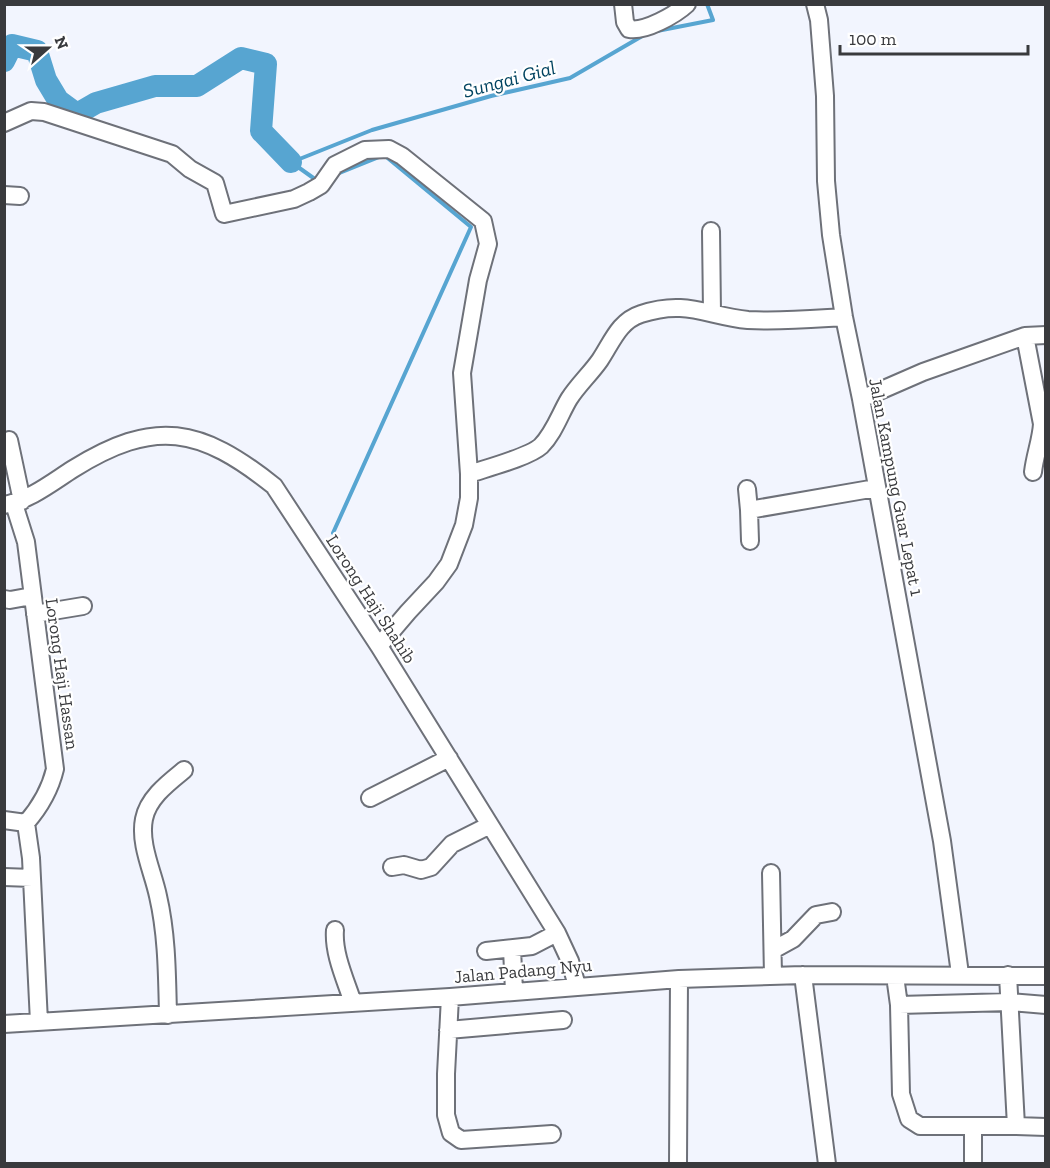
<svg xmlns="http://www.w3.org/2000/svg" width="1050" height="1168" viewBox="0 0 1050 1168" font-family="'Zilla Slab',serif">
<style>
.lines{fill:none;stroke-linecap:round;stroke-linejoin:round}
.stream{stroke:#57a5d1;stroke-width:4}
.river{stroke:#57a5d1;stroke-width:22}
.minor-casing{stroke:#6e7179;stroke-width:20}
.minor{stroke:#fff;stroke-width:16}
.labels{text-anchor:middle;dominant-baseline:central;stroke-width:4.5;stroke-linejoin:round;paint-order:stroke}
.street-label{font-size:18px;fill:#393a3d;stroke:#fff}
.water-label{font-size:20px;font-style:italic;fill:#004360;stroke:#fff}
</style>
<rect width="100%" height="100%" fill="#f2f5fe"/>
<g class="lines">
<path class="stream" d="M657,31L713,20L707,4
M291,162L319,182
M292,162L372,130L491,96L570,78L644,35
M333,533L471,227L384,155L337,174"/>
<path class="river" d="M4,61L12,45L37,51L46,80L58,100L77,114L96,103L155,86H197L241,58L266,64L261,131L291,162"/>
<g class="minor-casing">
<path id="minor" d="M623,4L625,22L629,29C645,32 675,15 687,4
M815,4L819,20L825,96L826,181L831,235L844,317L861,399L942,841L960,974
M4,123L31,111L44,112L172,154L190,169L215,183L224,214L294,199L309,192L321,185L335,165L365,150L389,149L402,156L483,221L488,244L478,280L462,373L469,474V498L464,525L449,564L436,582L408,612L379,646
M4,195L20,196
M711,231L712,312
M1025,336L1042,424C1041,440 1035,455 1033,472
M861,399L923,372L1025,336L1046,335
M9,440L22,501
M469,474C487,468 529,457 541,446C554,433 560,414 569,399C578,385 591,373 600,360C612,342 619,321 641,314C686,299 707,316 748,320C780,322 812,319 844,317
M747,489L749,510L876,488
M14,504L26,542L55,769C50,790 40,807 26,823L31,858L39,1022
M4,505C30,500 51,483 73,469C155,418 200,427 274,486L379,646L557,933L570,961L577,986
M749,510L750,541
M4,599L10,600L32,596
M35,614L83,606
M370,798L449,758
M4,820L26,823
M392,867L404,865L421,870L431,867L452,844L490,825
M771,873L773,976
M4,877L32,878
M335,930C333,954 346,981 353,1003
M512,949L514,991
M773,950L793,939L816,915L832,912
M486,951L532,946L557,933
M803,975L827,1164
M895,976L899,1005L901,1094L909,1119L920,1126H1016L1008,975
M450,997L446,1074V1115L451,1133L461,1140L552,1134
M899,1005L1010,1002L1046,1005
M168,1015C167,975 167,935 158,896C153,872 139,844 144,819C148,798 168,783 184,770
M4,1024L450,997L679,979L803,975L1046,976
M448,1030L563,1020
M973,1126V1164
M1016,1126L1046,1127
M678,1164L679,979"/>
</g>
<use href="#minor" class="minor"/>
</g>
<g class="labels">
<g class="street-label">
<text transform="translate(896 487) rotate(79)">Jalan Kampung Guar Lepat 1</text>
<text transform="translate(371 599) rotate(57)">Lorong Haji Shahib</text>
<text transform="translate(62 674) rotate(82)">Lorong Haji Hassan</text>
<text transform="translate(523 971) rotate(-5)">Jalan Padang Nyu</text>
</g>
<g class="water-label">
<text transform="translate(509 79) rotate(-15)">Sungai Gial</text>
</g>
</g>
<rect width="1050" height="1168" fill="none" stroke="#393a3d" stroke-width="12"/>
<g transform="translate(48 48) rotate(69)" stroke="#ffffff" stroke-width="4.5" paint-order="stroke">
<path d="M0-4.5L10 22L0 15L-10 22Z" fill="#393a3d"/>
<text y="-9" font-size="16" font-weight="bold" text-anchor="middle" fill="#393a3d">N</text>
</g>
<path d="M840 45v9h188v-9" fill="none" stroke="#393a3d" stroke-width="3"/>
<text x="849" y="45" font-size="18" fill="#393a3d" stroke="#ffffff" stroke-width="4.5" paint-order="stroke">100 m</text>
</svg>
